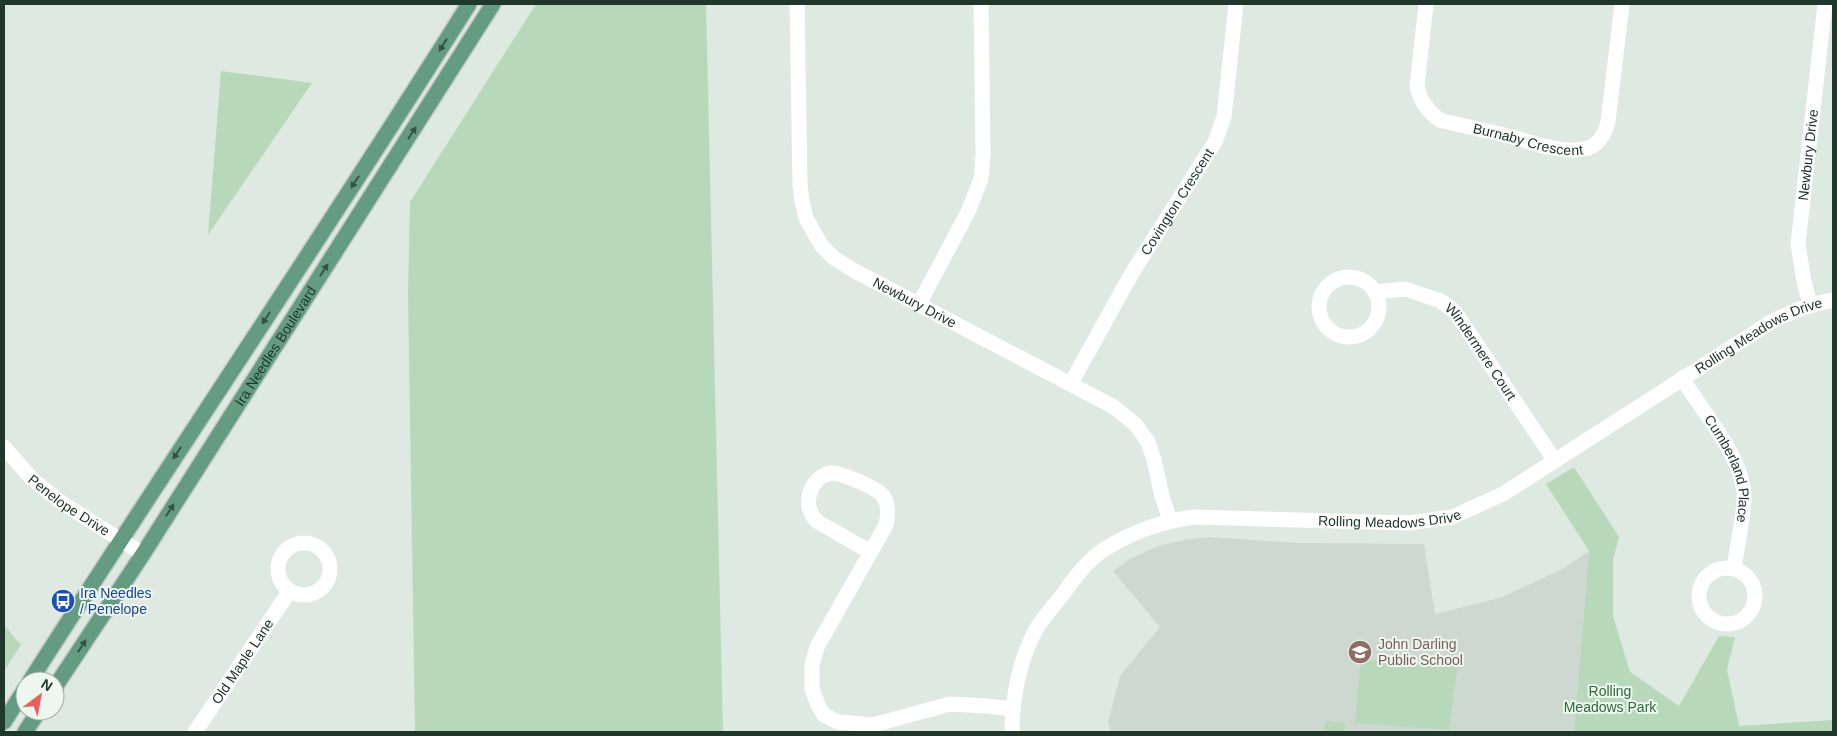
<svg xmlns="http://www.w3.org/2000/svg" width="1837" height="736" viewBox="0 0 1837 736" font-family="Helvetica,sans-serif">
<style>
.built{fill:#ccd8d0}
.green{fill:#b7d9b9}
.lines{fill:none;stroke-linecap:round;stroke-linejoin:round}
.major-casing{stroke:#c1c7c4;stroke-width:18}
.minor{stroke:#fff;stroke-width:15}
.major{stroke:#649c82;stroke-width:15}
.oneway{fill:#345546}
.labels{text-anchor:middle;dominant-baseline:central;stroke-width:4;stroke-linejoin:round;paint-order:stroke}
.street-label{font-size:14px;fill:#20372c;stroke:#eef6f0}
.transit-label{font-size:14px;fill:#164399;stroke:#eef6f0;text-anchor:start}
.education-label{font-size:14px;fill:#785e54;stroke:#eef6f0;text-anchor:start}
.park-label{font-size:14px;fill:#2d6b38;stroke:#eef6f0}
</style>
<rect width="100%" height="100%" fill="#dee9e1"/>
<path class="built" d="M1208,537L1299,543L1424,544L1435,614L1503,597L1564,568L1589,551L1574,732H1111L1108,722L1120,676L1160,627L1113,571L1130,559L1159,546L1184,540Z"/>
<path class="green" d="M536,4H706L723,732H415L408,294L410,202Z
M221,71L312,83L208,235Z
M1574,467L1619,537L1613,560V616L1630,672L1679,706L1719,636L1735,637L1727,670L1739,726L1833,720V732H1574L1589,551L1546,484Z
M4,625L21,645L4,671Z
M1361,660L1458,662L1449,730L1355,723Z
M1325,721L1345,723L1344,732H1324Z"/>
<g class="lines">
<g class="major-casing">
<g id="major">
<path d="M30,681C175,454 326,232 469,4"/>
<path id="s10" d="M55,687L143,554L493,4"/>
<path d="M4,722L25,689"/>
<path d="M25,732L39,711"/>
</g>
</g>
<g class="minor">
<path id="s1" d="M797,4L800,185L802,201L806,218L821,245L834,258L853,270L1114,407L1136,425L1148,442L1154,460L1162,496L1170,520"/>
<path id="s2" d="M1426,4L1417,86C1420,101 1427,111 1440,120C1464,126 1488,131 1512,137C1533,143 1566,155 1588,148C1600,144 1605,133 1608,122L1622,4"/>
<circle cx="1349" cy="307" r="30"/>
<path id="s3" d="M1376,292L1405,289L1441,301L1455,312L1555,461"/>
<path d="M919,304L968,212L981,179L983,155L981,4"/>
<path id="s4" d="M1810,304L1804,282L1798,244L1825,4"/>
<path id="s5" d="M1682,378C1702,411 1743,457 1744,496C1744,517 1737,547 1734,568"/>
<path id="s6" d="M1071,383L1132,273L1215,142L1224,117L1236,4"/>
<path id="s7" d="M4,447L32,479L62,503L143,554"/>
<circle cx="304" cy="569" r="26"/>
<path d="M871,552C858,545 846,538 834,531C829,528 822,525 817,521C801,507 809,477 831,473C840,472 877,488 883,496C889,504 888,516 886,525L817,647L812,665V689L818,705L824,715L838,722L873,725L950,704L987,706L1012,709"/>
<circle cx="1727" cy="596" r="28"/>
<path id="s8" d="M195,732L289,592"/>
<path id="s9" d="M1012,732C1012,698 1020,656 1038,626C1046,614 1057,602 1066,590C1077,574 1091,557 1108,547C1135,531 1163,521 1194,517L1408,523L1452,517L1503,494L1771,322C1792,311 1810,304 1833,300"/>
</g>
<use href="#major" class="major"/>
</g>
<defs><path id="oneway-solid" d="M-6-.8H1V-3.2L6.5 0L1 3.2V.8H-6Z" transform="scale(1.25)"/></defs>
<g class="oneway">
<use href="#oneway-solid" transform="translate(443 45) rotate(122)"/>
<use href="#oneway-solid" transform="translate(412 133) rotate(-57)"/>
<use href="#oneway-solid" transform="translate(355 182) rotate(123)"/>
<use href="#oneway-solid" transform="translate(324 270) rotate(-57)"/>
<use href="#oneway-solid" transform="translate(266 318) rotate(123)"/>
<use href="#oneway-solid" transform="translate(177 453) rotate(123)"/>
<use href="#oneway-solid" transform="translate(170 510) rotate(-57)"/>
<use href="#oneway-solid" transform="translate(82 646) rotate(-57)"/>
</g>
<defs>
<g id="bus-disc" transform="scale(1.25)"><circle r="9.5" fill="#1a4fb4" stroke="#eef6f0"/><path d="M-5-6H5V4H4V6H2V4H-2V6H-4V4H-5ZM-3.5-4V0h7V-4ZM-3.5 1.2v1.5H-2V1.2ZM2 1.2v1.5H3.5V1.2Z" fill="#fff"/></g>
<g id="school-disc" transform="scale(1.25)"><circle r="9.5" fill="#8d6e63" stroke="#eef6f0"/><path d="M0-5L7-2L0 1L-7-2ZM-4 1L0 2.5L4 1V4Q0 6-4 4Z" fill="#fff"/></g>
</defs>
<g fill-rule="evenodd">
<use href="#bus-disc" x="63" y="601"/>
<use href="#school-disc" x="1360" y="652"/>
</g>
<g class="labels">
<g class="street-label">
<text stroke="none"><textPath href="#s2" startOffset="215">Burnaby Crescent</textPath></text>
<text stroke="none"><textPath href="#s4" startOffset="151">Newbury Drive</textPath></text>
<text stroke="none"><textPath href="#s6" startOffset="210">Covington Crescent</textPath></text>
<text stroke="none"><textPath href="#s1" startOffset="356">Newbury Drive</textPath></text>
<text stroke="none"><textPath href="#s9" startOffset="924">Rolling Meadows Drive</textPath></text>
<text stroke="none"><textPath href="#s10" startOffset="406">Ira Needles Boulevard</textPath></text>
<text stroke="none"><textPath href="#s3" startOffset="132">Windermere Court</textPath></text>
<text stroke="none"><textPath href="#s5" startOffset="104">Cumberland Place</textPath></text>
<text stroke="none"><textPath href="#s7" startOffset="88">Penelope Drive</textPath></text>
<text stroke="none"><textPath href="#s9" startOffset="504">Rolling Meadows Drive</textPath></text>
<text stroke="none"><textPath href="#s8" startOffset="85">Old Maple Lane</textPath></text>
</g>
<g class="transit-label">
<text x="80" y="593">Ira Needles<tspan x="80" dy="16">/ Penelope</tspan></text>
</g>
<g class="education-label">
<text x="1378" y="644">John Darling<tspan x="1378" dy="16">Public School</tspan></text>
</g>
<g class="park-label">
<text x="1610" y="691">Rolling<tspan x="1610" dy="16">Meadows Park</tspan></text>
</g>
</g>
<rect width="1837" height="736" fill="none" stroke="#20372c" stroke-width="10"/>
<g transform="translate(40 696) rotate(32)"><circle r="24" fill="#eef6f0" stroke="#9caaa2"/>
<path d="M0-4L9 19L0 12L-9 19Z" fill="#ea5f5a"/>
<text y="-8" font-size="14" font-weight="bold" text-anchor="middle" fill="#20372c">N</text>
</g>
</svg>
